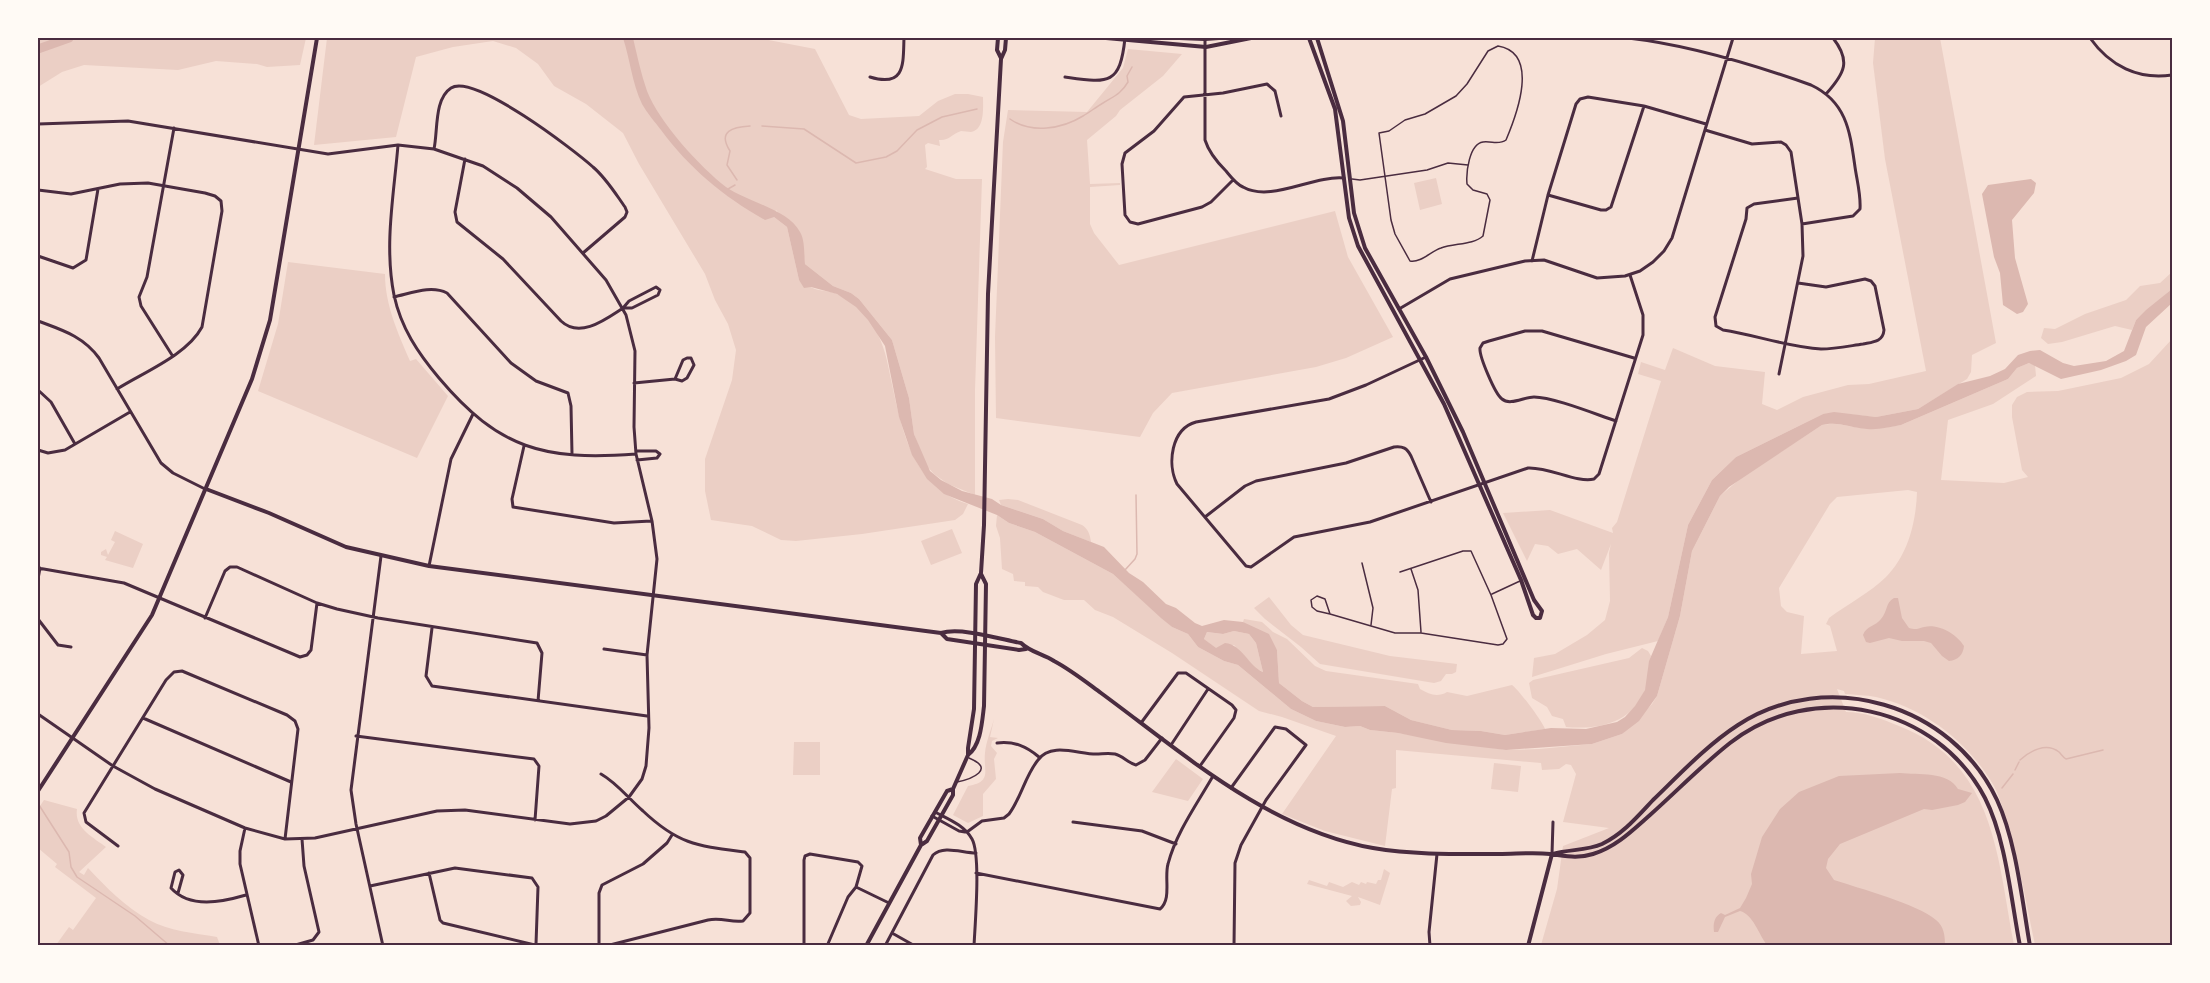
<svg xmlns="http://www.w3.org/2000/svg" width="2210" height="983" viewBox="0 0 2210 983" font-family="Signika,sans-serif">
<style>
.green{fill:#ebcfc5;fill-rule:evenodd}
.water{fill:#dcb8b0;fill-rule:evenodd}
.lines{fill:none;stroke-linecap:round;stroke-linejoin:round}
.stream{stroke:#dcb8b0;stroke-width:1.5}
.river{stroke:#dcb8b0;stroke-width:9}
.service{stroke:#4a2c40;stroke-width:1.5}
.minor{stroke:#4a2c40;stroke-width:3}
.tertiary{stroke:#4a2c40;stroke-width:4}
.secondary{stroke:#4a2c40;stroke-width:4}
.neatline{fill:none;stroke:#4a2c40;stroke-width:2}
</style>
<rect width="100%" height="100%" fill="#f7e1d7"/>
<path class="green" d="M38,38H306L300,65L267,67L257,64L216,61L178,70L84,65L62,72L38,87Z
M327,38H758L815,49L849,115L861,119L919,116L938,101L955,94H968L983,97C983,108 985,130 971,132C968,132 964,131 961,131C952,134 949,141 939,140L940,146L928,143L925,145L927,167L925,169L956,179H982L975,390V495L948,484L934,474L926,465L914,434L909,398L892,340L859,299L851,293L833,286L805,264L802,242L776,210L774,217L787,227L799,280C804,283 810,287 815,289C822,291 831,291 837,294C849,299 861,310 869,320C882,338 886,354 890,375C901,426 911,487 968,504L963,514L955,520L862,534L796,541L781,540L752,526L711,520L705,491V459L732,380L736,350L728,324L715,300L705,274L639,164L623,133L586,104L554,86L538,64L516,48L493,41L453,47L416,57L396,137L314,145Z
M1875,38H1940L1996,343L1972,355L1971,372L1967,379L1918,409L1876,417L1846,414H1823L1736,457L1712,480L1688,525L1668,617L1658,641L1606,654L1532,677L1534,658L1555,654L1587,635L1605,620L1610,601L1609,553L1611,544L1601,570L1577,549L1558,554L1548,546L1535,544L1527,561L1503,513L1550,510L1613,533L1612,528L1617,522L1661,381L1638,374L1641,362L1665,370L1673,348L1715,366L1765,372L1762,404L1777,410L1803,397L1848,385L1869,384L1926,371L1885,159L1873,63Z
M1128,49L1182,54L1163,76L1120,110L1116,116L1087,140L1090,184L1120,183V185L1090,187V224L1094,233L1119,265L1335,211L1348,257L1393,337L1346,358L1316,367L1172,393L1153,413L1140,437L996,418L995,337L1003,142L1008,110L1087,112L1123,68Z
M1436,178L1442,204L1420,210L1414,183Z
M288,262L385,274C385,305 398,333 410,361L416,359L448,396L417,458L258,391L278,324Z
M2172,272V289L2136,320L2132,330L2115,326L2062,342L2048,344L2041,338L2044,328L2055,329L2085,314L2126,300L2140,286L2160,283Z
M2172,339V469H2171L2172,483V945H2035C2027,907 2020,867 2009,829C2004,815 2001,799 1994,786C1969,743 1925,708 1876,697C1866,695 1855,695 1845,694L1844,691L1837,689L1846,712C1864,712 1882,719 1899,726C1996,764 1997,858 2014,945H1541L1557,889L1563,846L1609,828L1563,822L1576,774L1571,765L1566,764L1559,769L1542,770L1541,763L1396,750V788L1392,789L1385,846L1325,831L1282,814L1336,736L1282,717L1259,711L1172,653L1113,617L1095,610L1084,600H1064L1043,592L1038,587L1025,586V582L1014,581L1013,574L1002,569L1000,538L996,526L997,515L1009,523L1035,532L1113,574L1172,627L1188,634L1198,647L1224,661L1238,665L1291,709L1316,721L1345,727L1360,726L1370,730L1398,733L1506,750L1539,749L1592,744L1622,734L1652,704L1657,696L1680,616L1692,551L1720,496L1741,478L1822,425C1837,422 1847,426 1861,428C1875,430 1888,427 1901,425L2008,379L2017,368L2029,363L2035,365L2036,376L1993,404L1948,420L1941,480L2004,483L2028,477L2022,470L2012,417V405L2017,397L2027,392L2058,391L2121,378L2149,364ZM1908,490L1917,492C1916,522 1908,555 1886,577C1872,591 1845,606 1829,618L1826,624L1830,626L1837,651L1801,654L1804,616L1787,612L1781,606L1779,588L1830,504L1837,497Z
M1008,499L1018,500L1082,525C1088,529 1090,534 1091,542L1063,531L1043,519L1001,505L999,500Z
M952,529L962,553L931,565L921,541Z
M115,531L143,544L133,568L105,560L107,557L101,555V552L106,549L108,555L115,542L111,540Z
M1269,597L1291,625L1303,635L1390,656L1457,664L1456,672L1452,674H1446L1441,681L1434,683L1320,664L1301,647L1265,619L1254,608Z
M1244,619L1262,622L1273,632L1287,639L1315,666L1326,671L1418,684L1420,689C1429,694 1437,698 1447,692L1467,696L1512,685C1519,690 1542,721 1545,729L1505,735L1481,731L1452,730L1411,720L1385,706L1313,707L1302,701L1279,683L1277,650L1243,622Z
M1234,631L1249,634L1256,643L1263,672L1255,668L1234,645L1216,649L1204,639L1207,632L1223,634Z
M1642,648L1648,651L1651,656C1647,666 1650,677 1646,688C1633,723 1599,730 1566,727L1563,719L1552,716L1547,707L1532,698L1529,683L1533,680L1629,658Z
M994,719L990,737L998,738L992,741L991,746L997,753L994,759L996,779L983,794V816L968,823L953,815L968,786C993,782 983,770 985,753C986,742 991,730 994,719Z
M794,742H820V775H793Z
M1176,759L1203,779L1188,801L1152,792Z
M1494,763L1521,766L1518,792L1491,789Z
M44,800L77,809C74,828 93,837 106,847L79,872L84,875L88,868C106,887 125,907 149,920C169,931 194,933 217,937L220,945H56L69,927L73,930L96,898L55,867L57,864L38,848V809Z
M1384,869L1390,873L1380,905L1358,897L1361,902L1360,905L1351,906L1346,901L1352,896L1307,884L1309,880L1327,886L1329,882L1343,887L1352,882L1359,885L1361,882L1366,884L1367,882L1376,884L1378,880H1381Z"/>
<path class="water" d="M623,38H633C637,55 641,74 647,91C659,122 700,167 726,187C747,202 788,209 800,232C805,240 804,254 805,264L833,286L851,293L859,299L892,340L909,398L914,434L930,471L941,480L962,491L992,499L1001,505L1043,519L1063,531L1104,547L1129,573L1143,582L1166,604L1176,608L1195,623L1202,626L1224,620L1243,622L1269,634L1277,650L1279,683L1302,701L1313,707L1385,706L1411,720L1452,730L1481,731L1505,735L1551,728L1586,729L1617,722L1625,717L1635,706L1645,690L1649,661L1668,617L1688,525L1712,480L1736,457L1823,414L1834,412L1876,417L1918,409L1958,384L1990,376L2005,369L2018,355L2030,351L2040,350L2063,363L2074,366L2106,361L2124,351L2136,320L2146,310L2172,289V303L2146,327L2136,355L2126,361L2101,370L2061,379L2029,363L2017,368L2008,379L1901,425C1889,427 1879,430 1867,429C1850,428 1839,421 1822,425L1729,487L1720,496L1692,551L1680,616L1657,696L1639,721L1622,734L1592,744L1506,750L1446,743L1398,733L1370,730L1360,726L1345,727L1316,721L1291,709L1238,665L1224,661L1198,647L1188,634L1172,627L1161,618L1113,574L1035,532L1009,523L997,515L944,494L927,479L912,455L899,417L885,346L868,320L856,307L837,294L811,287L804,288L799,280L787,227L774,217L765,220C724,197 689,168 661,130C655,122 647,113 642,104C632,83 630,59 623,38ZM1234,631L1249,634L1256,643L1263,672C1248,666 1243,645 1225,643L1216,648L1204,639L1207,632L1223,634Z
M2031,179L2036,183L2034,193L2012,220L2015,258L2028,304L2023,312L2017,314L2003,305L2000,273L1994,257L1982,194L1988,185Z
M1894,598H1898L1902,618L1909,628C1916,630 1917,629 1924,627C1938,623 1957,634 1964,646C1963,655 1958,660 1949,661L1942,656L1931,643L1924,641H1902L1889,638L1870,643L1866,642L1863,635C1866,626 1876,626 1881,619C1888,611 1885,603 1894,598Z
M1900,773C1918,775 1948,771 1958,789L1972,793L1965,802L1958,805L1932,810L1924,809L1840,844L1828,859L1826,868L1834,880C1858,888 1918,904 1936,920C1944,926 1945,936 1945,945H1767C1759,935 1753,914 1740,911L1725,917L1718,932H1714C1713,924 1714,917 1721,913L1725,915L1740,908L1746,898L1752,884L1751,874L1762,837L1780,809L1799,792L1839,776Z"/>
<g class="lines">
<path class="stream" d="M1010,119C1031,134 1062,129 1083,116C1090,112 1096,107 1103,103C1114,96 1121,94 1128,82L1127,76L1132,67
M762,126L804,129L856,163L886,157L897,151L917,130L942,117L977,109
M737,180L727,165L730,151C717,131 733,127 750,126
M728,189L735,185
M1125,570L1135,559L1137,554L1136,495
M2020,760C2030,751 2046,742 2059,752C2061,754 2063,757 2066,759L2103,750
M2015,770L2019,762
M2002,788L2013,774
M39,805L69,852L71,867L77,877L135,916L170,946"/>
<path class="river" d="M38,49L69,38"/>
<path class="service" d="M1498,46C1540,53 1517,114 1506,140C1499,145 1492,141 1483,142C1469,144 1466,173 1467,184L1473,190L1487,194L1490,200L1483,236C1473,245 1454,243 1441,248C1431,251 1421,263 1410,261L1395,234L1391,220L1379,133L1389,131L1405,120L1425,114L1456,96L1467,84L1488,51Z
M1352,179L1360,180L1427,170L1448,163L1468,165
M1362,563L1373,608L1371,625
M1411,569L1418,590L1421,632
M1492,594L1520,581
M1317,596L1325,599L1330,614L1317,611L1312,607L1311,600Z
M1330,614L1395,633H1421L1498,645L1503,644L1507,639L1491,595L1471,551H1463L1400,572
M957,782C972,779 996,769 969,758"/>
<path class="minor" d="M1628,38C1690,45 1752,64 1811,85C1847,102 1850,132 1855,167C1857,181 1861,195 1860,209L1853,216L1802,224
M2090,38C2110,66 2138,80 2172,75
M1205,39V140C1209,153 1217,162 1226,171C1231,177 1236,184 1243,187C1271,203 1313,175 1344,178
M870,77C906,88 903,63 904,38
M1065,77C1108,83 1120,86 1125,38
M1826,94C1845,73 1851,61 1833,38
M38,124L128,121L328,154L398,145L434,149L483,166L517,188L551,217L606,280L626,315L635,351L634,427L636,454L652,521L657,559L647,655L649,728L646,766L642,779L629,797L606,816L596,821L570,824L465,810L437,811L315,838L285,839L245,828L155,789L113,766L38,714
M1705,130L1752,144L1781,142L1786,145L1791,152L1802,224L1803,256L1779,374
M398,145C394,194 384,245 394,295C401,328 418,353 439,378C499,449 544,461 636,454
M434,149C438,131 434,99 451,88C474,73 574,150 593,167C606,178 615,193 625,207L627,212L625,217L583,253
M465,159L455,212L457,222L503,259L561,321C580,339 606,319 623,308
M1233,180L1211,202L1202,207L1138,224L1130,222L1125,215L1122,164L1125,153L1154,131L1184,97L1223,93L1267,84L1275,91L1281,116
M38,190L71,194L120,184L148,183L205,193L215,196L221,201L222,211L202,327C187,355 144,372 117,389
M1548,195L1601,210H1606L1611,207L1644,106
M38,256L73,268L86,260L98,189
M1532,261L1548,195L1576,104L1580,99L1588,97L1644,106L1706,124
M1798,283L1826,287L1865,279L1871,281L1875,286L1884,330C1883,342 1873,342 1863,344C1849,346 1835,349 1821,349C1788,347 1756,335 1723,330L1716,326L1715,317L1746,219L1747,208L1754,204L1798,198
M656,287L660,290L658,295L632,308H623L629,301Z
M394,297C412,293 431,285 447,293L511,363L536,381L568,393L571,406L572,454
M1399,309L1450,279L1525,261L1544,260L1597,278L1625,276L1640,271L1653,262L1664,251L1672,238L1733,38
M38,321C62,330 83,336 99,358L161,463L173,473L205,489
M172,355L141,306L139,297L147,277L174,128
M1426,357L1366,385L1329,399L1196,422C1171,429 1167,464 1177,484L1246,566L1251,567L1294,537L1370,522L1528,468C1550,467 1576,483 1594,479L1599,474L1643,335V315L1630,275
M634,383L675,379L683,360L687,358H691L694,365L687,378L682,381L675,379
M38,390L51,402L75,444
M1616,421C1595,414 1553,397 1534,397C1524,397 1510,406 1502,399C1495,394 1479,356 1480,348L1483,343L1489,341L1525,331H1542L1634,358
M524,446L512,499L513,507L614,523L651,521
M38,450L48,453L65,450L130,412
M636,451H656L660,454L657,458L637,460
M1205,517L1245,486L1256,481L1346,463L1394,447C1403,446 1407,448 1411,456L1431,502
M381,556L351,790L356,824L383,946
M429,566L451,459L473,414
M38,568L124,583L300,657L307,655L311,650L317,603
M38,579L40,568
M205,618L225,571L230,567H237L317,603L337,609L378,618L537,643L542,653L538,701
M38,619L58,645L71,647
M432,628L426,676L432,686L647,716
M604,649L647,655
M143,718L291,782
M1141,723L1178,673H1186L1232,705L1236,710L1234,718L1200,766
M356,736L534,759L539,766L535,820
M997,743C1014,741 1026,746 1039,757
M1171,745L1208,689
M601,774C617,783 629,799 643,811C679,845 698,846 745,852L750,858V913L743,921C731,923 722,917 708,920L606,946
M1231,788L1275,727L1286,729L1306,745L1266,800L1241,845L1235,863L1234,946
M935,812C948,819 964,825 972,839C981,855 975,924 974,946
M932,816L959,831L965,832
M1073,822L1142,831L1176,844
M245,828L240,851V864L259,946
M967,832L982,821L1004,818L1009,814C1021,798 1025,776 1038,760C1051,742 1078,754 1096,754C1102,754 1108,753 1115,754C1123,756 1128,763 1136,765L1145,760L1162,738
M118,846L86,822L84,813L166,680L174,672L182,671L287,715L295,721L298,729L285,839
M1552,854L1553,822
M429,873L440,920L443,923L539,946
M976,873L1160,909C1172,899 1164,878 1168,864C1176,833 1197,804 1213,776
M370,886L455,868L532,878L538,887L536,944
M856,887L889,903
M178,893L183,875L179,870L175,872L171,888C190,909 222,902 246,895
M892,933L915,946
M292,946L313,940L319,932L304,866L302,839
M599,946V893L602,885L643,864L667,843L672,835
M804,946V860L805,856L810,854L858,862L862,866L856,887L848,897L827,946
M885,946L933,855C944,845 962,853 976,853
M1430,946L1429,932L1437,854"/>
<path class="tertiary" d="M1106,38L1206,47L1251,38
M1179,38L1205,39L1219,38
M1309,38L1335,109L1349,218L1358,246L1444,404L1521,580L1533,615L1536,618H1540L1542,611L1534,600L1463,432L1426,357L1365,248L1354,213L1343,121L1317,38
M206,489L269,513L346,547L429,566L941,633C961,627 1000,639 1021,643C1030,652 1043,654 1054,661C1071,670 1086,682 1101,693C1184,754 1268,829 1373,848C1415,855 1457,854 1499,854C1516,854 1534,852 1550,854C1566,856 1577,859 1593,854C1616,847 1633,830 1650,815C1677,791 1702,765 1730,743C1813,678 1937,706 1985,798C2006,839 2011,900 2020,946
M941,633L947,639L1019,650L1026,649
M1553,854C1569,849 1586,851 1602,844C1623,834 1638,816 1653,800C1680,774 1707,745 1738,725C1827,667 1952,704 1997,800C2016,841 2022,900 2030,946
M1528,946L1552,854"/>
<path class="secondary" d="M998,38L997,50L1001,58
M968,755C981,745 982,722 984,706L986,584L981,574
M38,791L152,615L252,379L270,320L317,38
M921,845L920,838L947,791L953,789
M866,946L921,845L927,841L953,795V789L968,755V748L974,709L976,584L981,573L984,525L988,294L1001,59L1005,50L1006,38"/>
</g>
<rect width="2210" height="983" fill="none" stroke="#fffaf5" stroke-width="78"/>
<rect x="39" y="39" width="2132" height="905" class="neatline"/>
</svg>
